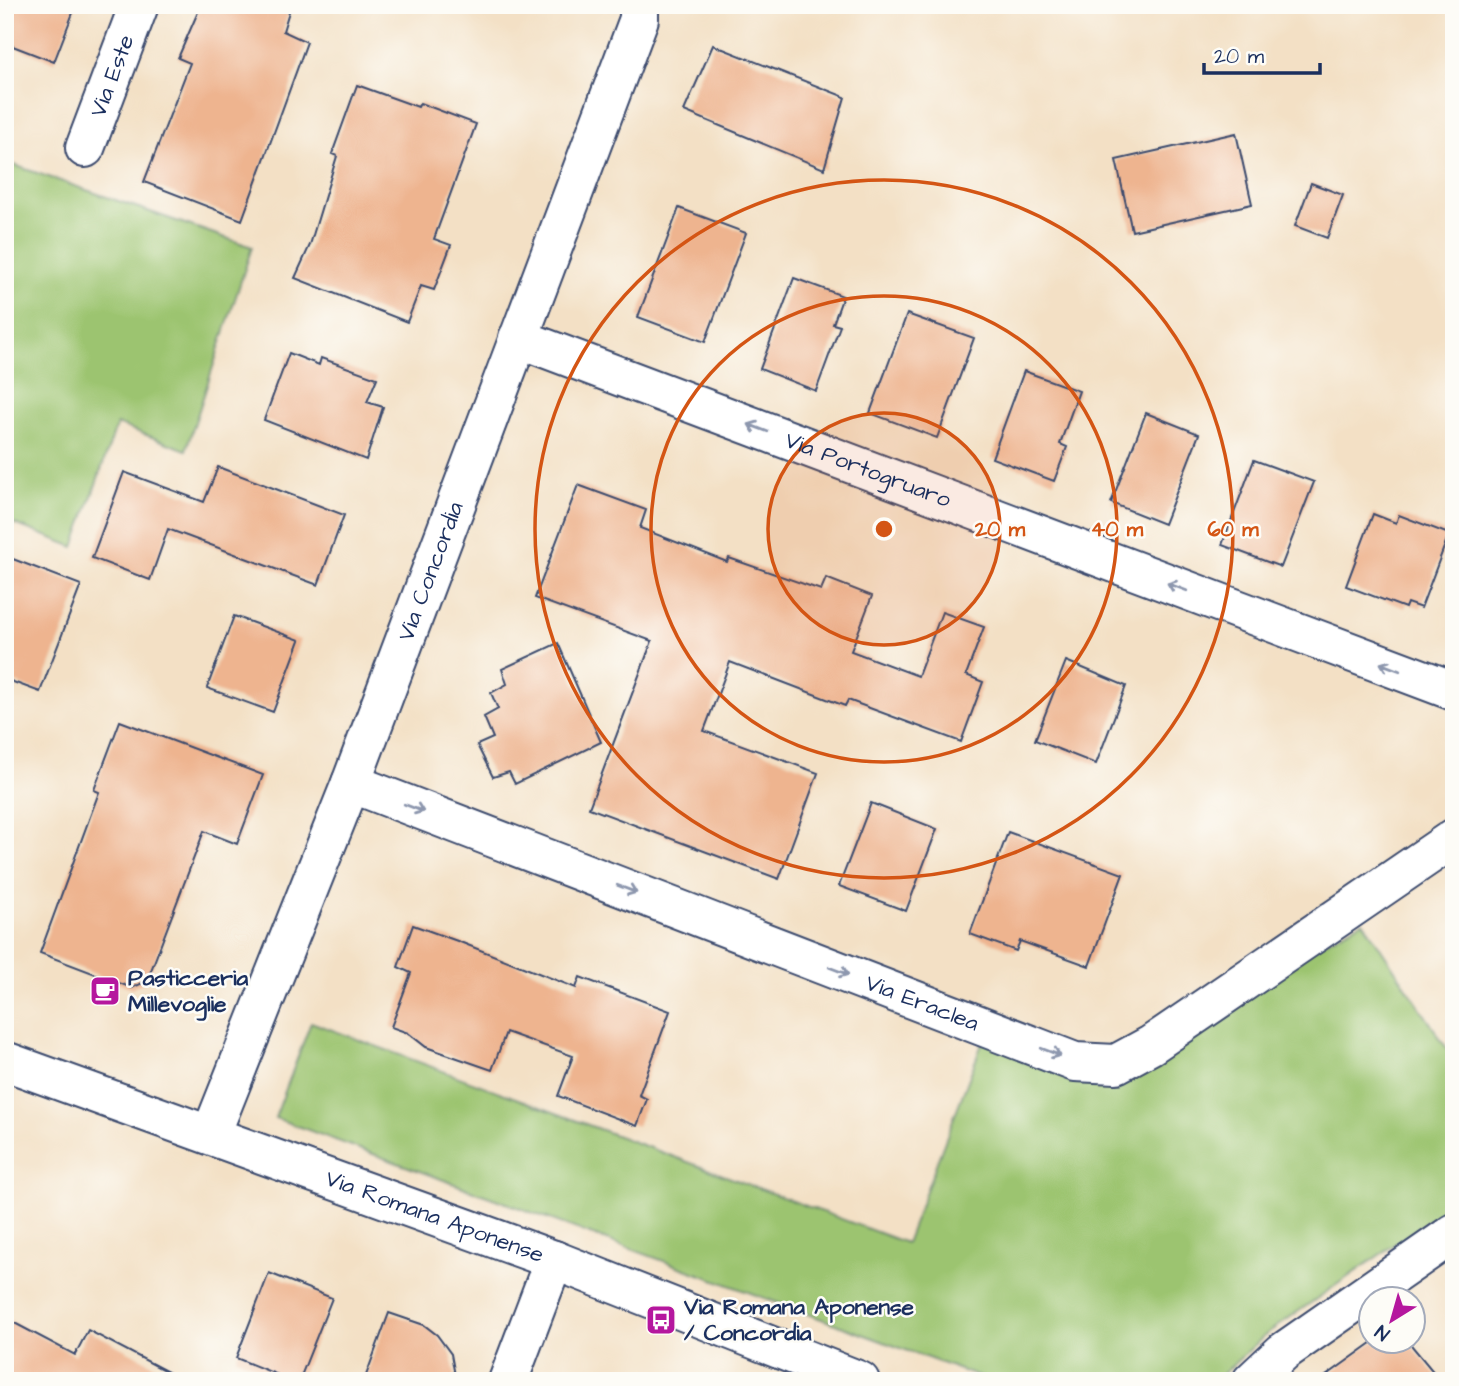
<svg xmlns="http://www.w3.org/2000/svg" width="1459" height="1386" viewBox="0 0 1459 1386" font-family="'Architects Daughter',sans-serif">
<style>
.green{fill:#9cc470;stroke:#5c7a67;stroke-width:2}
.building{fill:#eeb48f}
.lines{fill:none;stroke-linecap:round;stroke-linejoin:round}
.minor-casing{stroke:#3b4a6d;stroke-width:42}
.minor{stroke:#fff;stroke-width:38}
.oneway{stroke:#8d97ae}
.ring{fill:none;stroke:#d45514;stroke-width:3.5}
.labels{text-anchor:middle;dominant-baseline:central;stroke-width:5;stroke-linejoin:round;paint-order:stroke}
.street-label{font-size:23px;fill:#1b2f5e;stroke:#fdfcf7}
.poi-label{font-size:23px;font-weight:bold;fill:#1b2f5e;stroke:#fdfcf7;text-anchor:start}
.centre{fill:#d45514;stroke:#fdfcf7;stroke-width:3.5}
.ring-label{font-size:21px;text-anchor:middle;font-weight:bold;fill:#d45514;stroke:#fdfcf7;stroke-width:5;stroke-linejoin:round;paint-order:stroke}
</style>
<rect width="100%" height="100%" fill="#fdfcf7"/>
<filter id="ink" filterUnits="userSpaceOnUse"><feTurbulence type="fractalNoise" baseFrequency=".0143" numOctaves="2"/><feDisplacementMap in="SourceGraphic" scale="14" xChannelSelector="R" yChannelSelector="G"/><feConvolveMatrix kernelMatrix="1 2 1 2 8 2 1 2 1" color-interpolation-filters="sRGB"/></filter>
<filter id="wash" filterUnits="userSpaceOnUse"><feTurbulence type="fractalNoise" baseFrequency=".00686" numOctaves="4" result="noise"/><feDisplacementMap in="SourceGraphic" scale="28" xChannelSelector="R" yChannelSelector="G"/><feGaussianBlur stdDeviation="1.57" result="paint"/><feColorMatrix in="noise" values="0 0 0 0 0 0 0 0 0 0 0 0 0 0 0 0 0 1.4 0 .05"/><feComposite in="paint" operator="in"/></filter>
<g filter="url(#wash)">
<rect width="100%" height="100%" fill="#f3e0c5"/>
<path class="green" d="M5,162L252,247L186,450L117,424L74,547L5,520Z
M1363,921L1454,1059V1203L1269,1332L1215,1381H990L275,1118L311,1022L906,1243L983,1041L1078,1077Z"/>
<g id="blocks">
<path class="building" d="M5,5H76L54,62L5,43Z
M201,5H291L283,31L307,42L242,220L144,182L190,63L178,58Z
M713,45L845,97L824,169L684,111Z
M357,85L418,107L420,103L476,124L434,239L451,245L434,290L421,286L407,322L295,278L310,245L337,156L332,154Z
M1236,133L1252,204L1132,231L1116,160Z
M1311,183L1343,195L1327,238L1295,226Z
M679,208L746,233L705,342L638,317Z
M794,278L843,296L833,324L840,326L816,391L760,369Z
M907,314L974,338L937,438L870,413Z
M289,353L319,365L321,358L377,378L367,402L383,407L366,460L264,420Z
M1024,371L1079,391L1060,444L1067,447L1054,481L992,458Z
M1146,413L1199,434L1164,524L1111,503Z
M1254,460L1314,482L1281,567L1222,545Z
M218,467L344,515L318,585L168,529L150,580L92,558L124,472L204,502Z
M578,485L646,510L640,528L727,562L729,558L821,590L826,578L872,596L851,651L918,676L942,612L984,627L966,675L983,682L961,742L848,700L845,706L730,662L704,731L818,773L779,879L589,808L652,641L535,598Z
M1373,514L1396,523L1399,515L1449,534L1421,608L1407,603L1405,608L1346,586Z
M5,556L81,585L40,692L5,679Z
M234,616L300,640L273,712L207,688Z
M558,643L601,742L515,784L509,772L493,777L477,745L493,738L484,717L498,709L491,693L507,684L502,669Z
M1066,661L1126,686L1096,764L1035,740Z
M120,721L263,775L237,844L204,831L147,981L132,988L40,953L99,792L94,790Z
M871,803L937,829L906,911L839,886Z
M1008,832L1123,874L1089,966L1020,941L1016,951L970,934Z
M413,925L460,942L576,988L580,977L670,1011L639,1095L647,1099L637,1126L558,1096L573,1056L506,1032L492,1070L426,1047L408,1033L391,1027L411,973L398,967Z
M269,1273L332,1298L299,1381H293L236,1358Z
M389,1313L424,1325L437,1335L451,1354L456,1381H364Z
M5,1318L75,1355L88,1330L185,1381H5Z
M1376,1340H1407L1441,1381H1319Z"/>
</g>
</g>
<g filter="url(#ink)">
<use href="#blocks" fill-opacity="0" stroke="#3b4a6d" stroke-width="2"/>
<g class="lines">
<g class="minor-casing">
<g id="minor">
<path id="s1" d="M85,148L139,5"/>
<path id="s2" d="M518,338L1454,691"/>
<path id="s3" d="M351,783L1075,1062L1116,1064L1151,1045L1454,838"/>
<path id="s4" d="M5,1061L554,1260L860,1381"/>
<path id="s5" d="M211,1134L351,783L639,19V5"/>
<path d="M508,1381L554,1260"/>
<path d="M1252,1381L1283,1352L1454,1233"/>
</g>
</g>
<use href="#minor" class="minor"/>
</g>
<defs><path id="oneway-shaft" d="M-6 0H5M1.5-3L5.5 0L1.5 3" fill="none" stroke-width="1.6" stroke-linecap="round" stroke-linejoin="round" transform="scale(1.75)"/></defs>
<g class="oneway">
<use href="#oneway-shaft" transform="translate(758 428) rotate(-159)"/>
<use href="#oneway-shaft" transform="translate(1177 587) rotate(-159)"/>
<use href="#oneway-shaft" transform="translate(1390 667) rotate(-159)"/>
<use href="#oneway-shaft" transform="translate(414 808) rotate(21)"/>
<use href="#oneway-shaft" transform="translate(627 889) rotate(21)"/>
<use href="#oneway-shaft" transform="translate(839 971) rotate(21)"/>
<use href="#oneway-shaft" transform="translate(1051 1052) rotate(21)"/>
</g>
</g>
<circle cx="884" cy="529" r="116" fill="#d45514" fill-opacity=".12"/>
<g class="ring">
<circle cx="884" cy="529" r="116"/>
<circle cx="884" cy="529" r="233"/>
<circle cx="884" cy="529" r="349"/>
</g>
<defs>
<g id="cafe-square" transform="scale(1.575)"><rect x="-9" y="-9" width="18" height="18" rx="4" fill="#b5179e" stroke="#fdfcf7"/><path d="M-5.5-4.5H6V0H3Q3 3.5 0 3.5H-2.5Q-5.5 3.5-5.5 0ZM3-3.2v2h1.7v-2ZM-6 4.5H4V6H-6Z" fill="#fff"/></g>
<g id="bus-square" transform="scale(1.575)"><rect x="-9" y="-9" width="18" height="18" rx="4" fill="#b5179e" stroke="#fdfcf7"/><path d="M-5-6H5V4H4V6H2V4H-2V6H-4V4H-5ZM-3.5-4V0h7V-4ZM-3.5 1.2v1.5H-2V1.2ZM2 1.2v1.5H3.5V1.2Z" fill="#fff"/></g>
</defs>
<g fill-rule="evenodd">
<use href="#cafe-square" x="105" y="991"/>
<use href="#bus-square" x="661" y="1320"/>
</g>
<g class="labels">
<g class="street-label">
<text stroke="none"><textPath href="#s1" startOffset="77">Via Este</textPath></text>
<text stroke="none"><textPath href="#s2" startOffset="374">Via Portogruaro</textPath></text>
<text stroke="none"><textPath href="#s5" startOffset="604">Via Concordia</textPath></text>
<text stroke="none"><textPath href="#s3" startOffset="612">Via Eraclea</textPath></text>
<text stroke="none"><textPath href="#s4" startOffset="457">Via Romana Aponense</textPath></text>
</g>
<g class="poi-label">
<text x="128" y="978">Pasticceria<tspan x="128" dy="26">Millevoglie</tspan></text>
<text x="684" y="1307">Via Romana Aponense<tspan x="684" dy="26">/ Concordia</tspan></text>
</g>
</g>
<circle cx="884" cy="529" r="10" class="centre"/>
<g class="ring-label">
<text x="1000" y="536">20 m</text>
<text x="1117" y="536">40 m</text>
<text x="1233" y="536">60 m</text>
</g>
<rect width="1459" height="1386" fill="none" stroke="#fdfcf7" stroke-width="28"/>
<g transform="translate(1392 1320) rotate(217)"><circle r="33" fill="#fdfcf7" stroke="#a3aaba" stroke-width="2"/>
<path d="M0-5L12 26L0 18L-12 26Z" fill="#b5179e"/>
<text y="-10" font-size="19" font-weight="bold" text-anchor="middle" fill="#1b2f5e">N</text>
</g>
<path d="M1204 63v10h116v-10" fill="none" stroke="#1b2f5e" stroke-width="3.5"/>
<text x="1214" y="63" font-size="21" fill="#1b2f5e" stroke="#fdfcf7" stroke-width="5" paint-order="stroke">20 m</text>
</svg>
